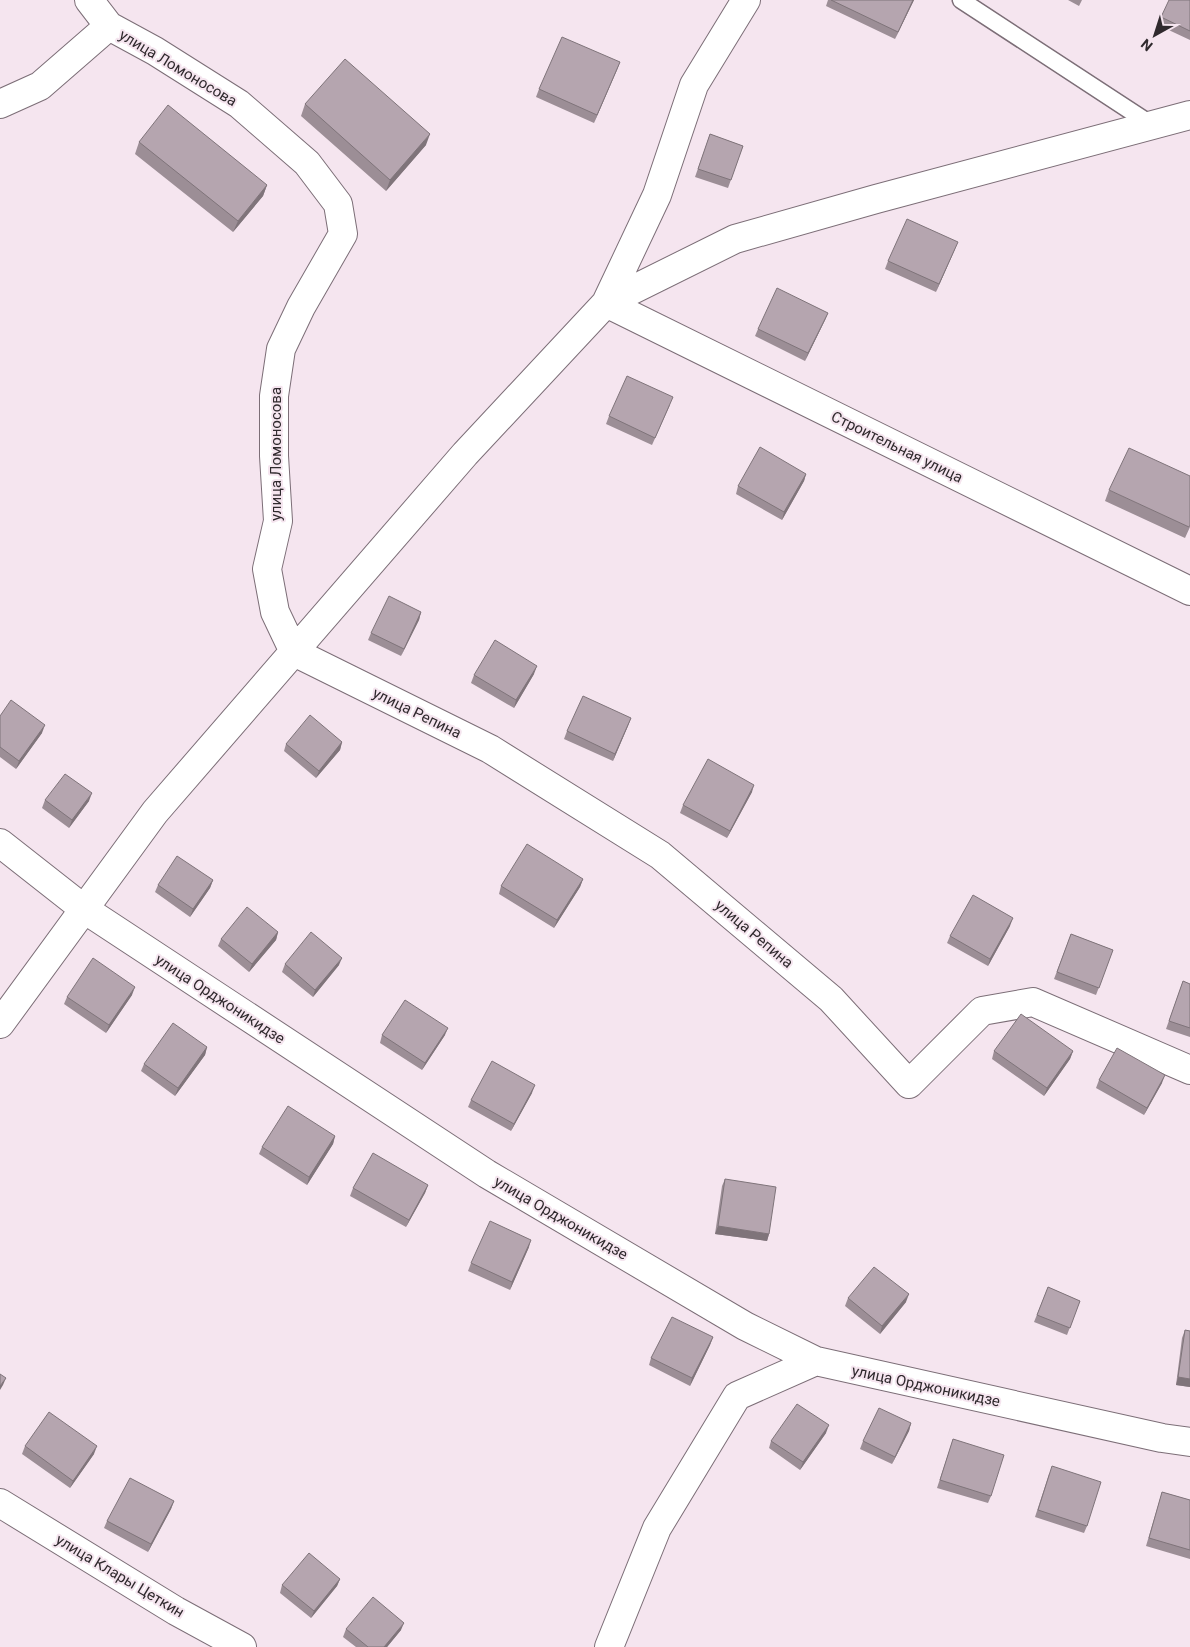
<svg xmlns="http://www.w3.org/2000/svg" width="1190" height="1647" viewBox="0 0 1190 1647" font-family="Roboto,sans-serif">
<style>
.lines{fill:none;stroke-linecap:round;stroke-linejoin:round}
.lane-casing{stroke:#7c6e77;stroke-width:19}
.street-casing{stroke:#7c6e77;stroke-width:30}
.lane{stroke:#fff;stroke-width:16}
.street{stroke:#fff;stroke-width:28}
.wall{fill:#9c8e96}
.shaded-wall{fill:#7f747a}
.building{fill:#b5a5af;stroke:#7f747a}
.labels{text-anchor:middle;dominant-baseline:central;stroke-width:4;stroke-linejoin:round;paint-order:stroke}
.street-label{font-size:15px;fill:#2f292d;stroke:#f5e5ef}
</style>
<rect width="100%" height="100%" fill="#f5e5ef"/>
<g class="lines">
<g class="lane-casing">
<path id="lane" d="M961,0L1152,125"/>
</g>
<g class="street-casing">
<path id="street" d="M89,0L109,26L155,51L239,104L307,163L338,204L343,234L301,307L281,349L274,396V456L278,521L267,569L275,612L294,652L490,749L660,855L831,999L909,1084L982,1011L1033,1002L1190,1070
M746,0L694,85L657,195L606,303L1190,591
M0,104L40,86L109,26
M0,843L84,909L487,1174L745,1326L816,1361L1162,1438L1190,1442
M0,1024L155,812L465,454L606,303L735,239L876,199L1190,115
M0,1503L176,1611L242,1647
M609,1647L657,1528L737,1396L816,1361"/>
</g>
<use href="#lane" class="lane"/>
<use href="#street" class="street"/>
</g>
<path class="wall" d="M828,0H914L895,39L826,6Z
M1068,0H1082L1079,6Z
M1190,0V40L1158,25L1161,17Z
M620,62L594,123L536,97L539,89Z
M305,104L426,145L386,191L301,116Z
M710,134L743,146L728,188L695,177Z
M139,142L267,185L263,196L233,232L135,154Z
M955,249L936,292L885,269L888,261Z
M828,313L825,320L805,361L755,336L758,329Z
M670,405L652,445L606,424L609,416Z
M806,474L804,481L782,520L736,494L738,486Z
M1109,490L1190,527L1185,538L1105,501Z
M421,612L419,620L401,656L368,640L371,633Z
M534,674L514,708L471,683L474,675Z
M0,716L42,733L16,769L0,757Z
M631,718L613,761L564,739L567,731Z
M342,742L340,750L316,778L284,751L286,744Z
M752,792L727,838L680,813L683,805Z
M45,800L89,801L69,828L42,808Z
M583,879L580,887L554,928L499,894L501,886Z
M213,880L210,888L190,917L155,892L158,885Z
M1010,926L988,966L947,943L950,936Z
M278,932L276,940L249,972L218,946L221,939Z
M1071,934L1113,950L1096,995L1054,979Z
M285,964L339,965L313,997L282,972Z
M1183,981L1190,984V1037L1166,1029Z
M132,995L106,1033L64,1004L67,997Z
M382,1035H445L422,1070L380,1043Z
M207,1047L205,1055L175,1096L141,1071L144,1064Z
M994,1051H1073L1070,1059L1044,1096L992,1059Z
M1099,1080L1162,1083L1144,1115L1096,1088Z
M532,1093L511,1131L468,1107L471,1100Z
M335,1136L333,1144L307,1185L259,1154L262,1147Z
M725,1179L769,1234L767,1241L715,1234L722,1186Z
M428,1185L425,1193L406,1227L350,1196L353,1188Z
M529,1247L510,1290L468,1271L471,1263Z
M1048,1287L1080,1301L1067,1335L1034,1322Z
M848,1298L906,1302L880,1334L845,1306Z
M1185,1330L1190,1331V1387L1176,1385L1182,1338Z
M713,1337L710,1345L690,1386L649,1365L651,1358Z
M911,1423L909,1431L892,1464L860,1449L863,1441Z
M826,1433L800,1470L769,1448L771,1441Z
M953,1439L991,1496L988,1503L937,1488Z
M25,1446L94,1454L70,1488L22,1454Z
M1049,1474L1087,1526L1084,1533L1035,1517Z
M1162,1492L1190,1500V1559L1146,1546Z
M174,1501L171,1509L148,1552L104,1528L107,1521Z
M340,1579L337,1586L311,1618L280,1593L282,1585Z
M346,1629L401,1630L387,1647H356L343,1637Z"/>
<path class="shaded-wall" d="M913,0H914L895,39L898,32Z
M620,62L617,70L594,123L597,115Z
M430,134L426,145L386,191L390,180Z
M267,185L263,196L233,232L238,221Z
M958,242L955,249L936,292L939,284Z
M828,313L825,320L805,361L808,353Z
M806,474L804,481L782,520L784,512Z
M421,612L419,620L401,656L404,649Z
M537,666L534,674L514,708L516,700Z
M631,718L628,726L613,761L615,754Z
M45,725L42,733L16,769L19,761Z
M342,742L340,750L316,778L319,771Z
M754,785L752,792L727,838L730,831Z
M92,793L89,801L69,828L72,820Z
M583,879L580,887L554,928L557,920Z
M213,880L210,888L190,917L193,909Z
M1013,918L1010,926L988,966L990,959Z
M278,932L276,940L249,972L252,964Z
M342,958L339,965L313,997L315,990Z
M135,987L132,995L106,1033L109,1025Z
M448,1028L445,1035L422,1070L425,1063Z
M207,1047L205,1055L175,1096L178,1088Z
M1073,1051L1070,1059L1044,1096L1047,1088Z
M1165,1075L1162,1083L1144,1115L1147,1108Z
M535,1085L532,1093L511,1131L514,1124Z
M335,1136L333,1144L307,1185L309,1177Z
M428,1185L425,1193L406,1227L409,1220Z
M718,1226L769,1234L767,1241L715,1234Z
M531,1240L529,1247L510,1290L512,1282Z
M909,1294L906,1302L880,1334L882,1326Z
M713,1337L710,1345L690,1386L692,1378Z
M1178,1377L1190,1379V1387L1176,1385Z
M6,1378L3,1385L0,1390V1386Z
M911,1423L909,1431L892,1464L895,1457Z
M829,1425L826,1433L800,1470L803,1462Z
M97,1446L94,1454L70,1488L73,1481Z
M174,1501L171,1509L148,1552L151,1544Z
M340,1579L337,1586L311,1618L314,1611Z
M404,1623L401,1630L387,1647H384Z"/>
<path class="building" d="M831,0H913L898,32Z
M1169,0H1190V31L1161,17Z
M562,37L620,62L597,115L539,89Z
M345,59L430,134L390,180L305,104Z
M168,105L267,185L238,221L139,142Z
M710,134L743,146L731,180L698,169Z
M907,219L958,242L939,284L888,261Z
M777,288L828,313L808,353L758,329Z
M627,376L673,397L655,438L609,416Z
M760,447L806,474L784,512L738,486Z
M1129,448L1190,476V525L1189,527L1109,490Z
M389,596L421,612L404,649L371,633Z
M495,640L537,666L516,700L474,675Z
M583,696L631,718L615,754L567,731Z
M11,700L45,725L19,761L0,747V716Z
M310,715L342,742L319,771L286,744Z
M708,759L754,785L730,831L683,805Z
M65,774L92,793L72,820L45,800Z
M527,844L583,879L557,920L501,886Z
M177,856L213,880L193,909L158,885Z
M973,895L1013,918L990,959L950,936Z
M247,907L278,932L252,964L221,939Z
M311,932L342,958L315,990L285,964Z
M1071,934L1113,950L1099,988L1057,972Z
M93,958L135,987L109,1025L67,997Z
M1183,981L1190,984V1028L1169,1021Z
M405,1000L448,1028L425,1063L382,1035Z
M1021,1014L1073,1051L1047,1088L994,1051Z
M173,1023L207,1047L178,1088L144,1064Z
M1117,1048L1165,1075L1147,1108L1099,1080Z
M492,1061L535,1085L514,1124L471,1100Z
M288,1106L335,1136L309,1177L262,1147Z
M373,1153L428,1185L409,1220L353,1188Z
M725,1179L776,1187L769,1234L718,1226Z
M490,1221L531,1240L512,1282L471,1263Z
M874,1267L909,1294L882,1326L848,1298Z
M1048,1287L1080,1301L1070,1328L1037,1315Z
M672,1317L713,1337L692,1378L651,1358Z
M1185,1330L1190,1331V1379L1178,1377Z
M0,1374L6,1378L0,1386Z
M797,1404L829,1425L803,1462L771,1441Z
M879,1408L911,1423L895,1457L863,1441Z
M49,1412L97,1446L73,1481L25,1446Z
M953,1439L1004,1455L991,1496L940,1480Z
M1052,1466L1101,1482L1087,1526L1038,1510Z
M130,1478L174,1501L151,1544L107,1521Z
M1162,1492L1190,1500V1550L1149,1538Z
M309,1553L340,1579L314,1611L282,1585Z
M373,1597L404,1623L384,1647H368L346,1629Z"/>
<g class="labels">
<g class="street-label">
<text transform="translate(178 68) rotate(31)">улица Ломоносова</text>
<text transform="translate(897 447) rotate(26)">Строительная улица</text>
<text transform="translate(276 454) rotate(-90)">улица Ломоносова</text>
<text transform="translate(417 713) rotate(26)">улица Репина</text>
<text transform="translate(754 934) rotate(40)">улица Репина</text>
<text transform="translate(220 999) rotate(33)">улица Орджоникидзе</text>
<text transform="translate(561 1218) rotate(30)">улица Орджоникидзе</text>
<text transform="translate(926 1386) rotate(12)">улица Орджоникидзе</text>
<text transform="translate(120 1576) rotate(31)">улица Клары Цеткин</text>
</g>
</g>
<g transform="translate(1155 35) rotate(219)" stroke="#f5e5ef" stroke-width="4" paint-order="stroke">
<path d="M0-4L9 19L0 12L-9 19Z" fill="#2f292d"/>
<text y="-8" font-size="14" font-weight="bold" text-anchor="middle" fill="#2f292d">N</text>
</g>
</svg>
